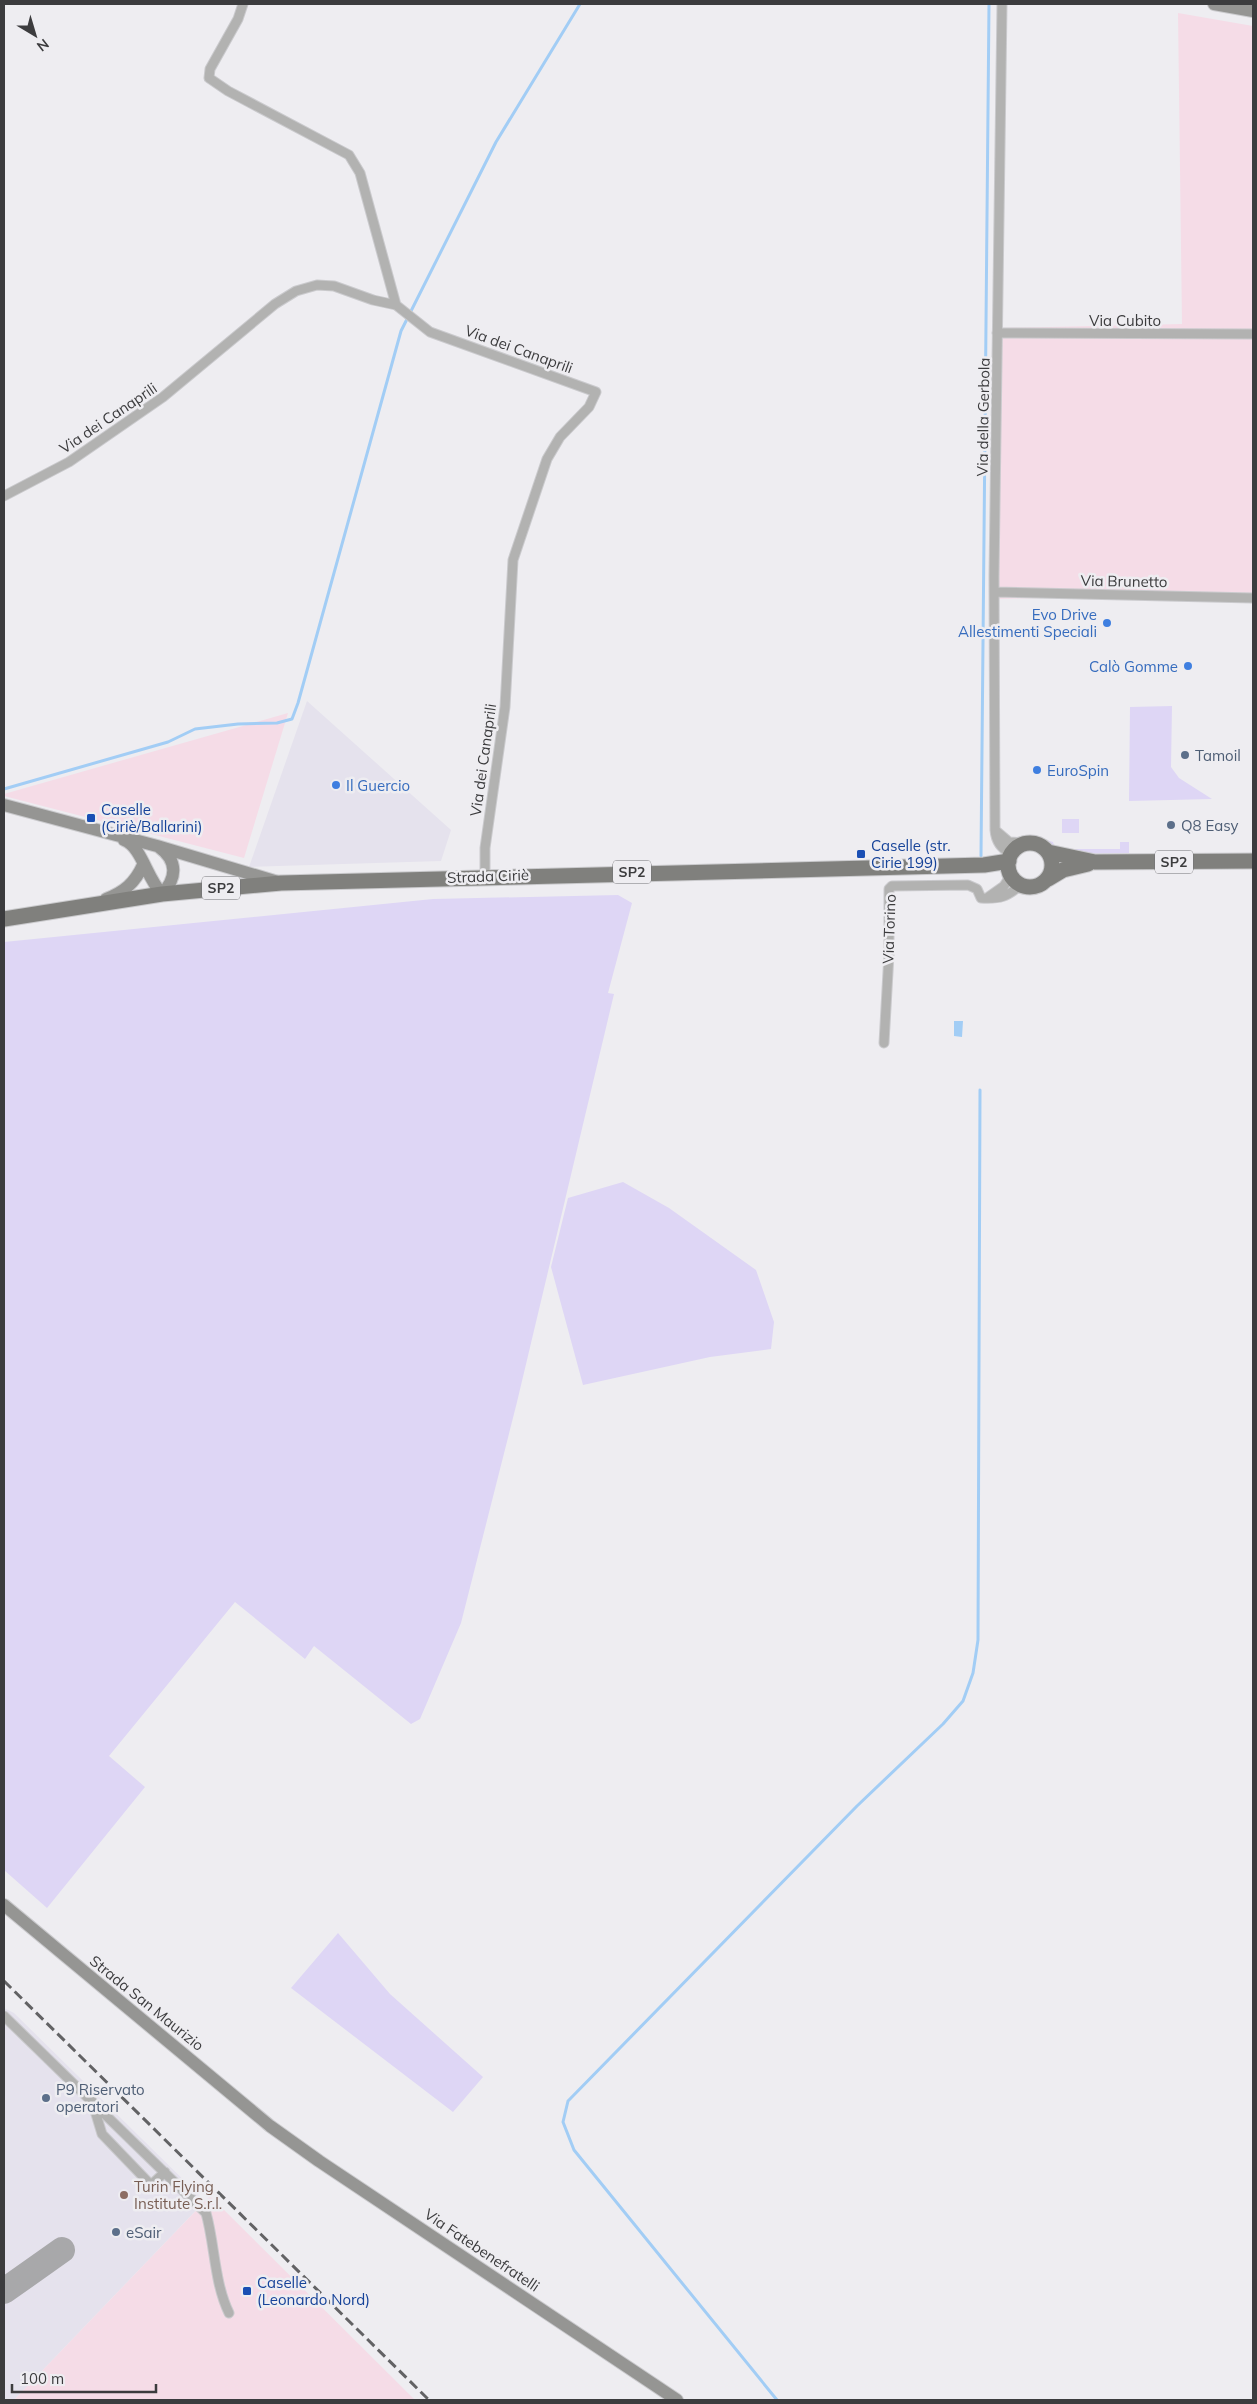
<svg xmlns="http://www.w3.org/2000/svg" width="1257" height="2404" viewBox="0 0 1257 2404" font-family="Mulish,sans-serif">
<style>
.built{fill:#e5e2ed}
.industrial{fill:#f5dce7}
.green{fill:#ded6f5}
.water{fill:#a2cdf5}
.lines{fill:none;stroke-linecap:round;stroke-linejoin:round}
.stream{stroke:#a2cdf5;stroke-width:3}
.taxiway{stroke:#a8a8aa;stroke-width:26}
.street-casing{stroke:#cacacd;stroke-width:11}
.secondary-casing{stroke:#cacacd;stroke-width:14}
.primary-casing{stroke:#cacacd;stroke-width:17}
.street{stroke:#b2b2b1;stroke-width:9}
.secondary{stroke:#959593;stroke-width:12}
.primary{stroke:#80807d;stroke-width:15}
.rail{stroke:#626264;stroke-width:3;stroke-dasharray:10 5;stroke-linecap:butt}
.shop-dot{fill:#3f7fe0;stroke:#eeedf1;stroke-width:2}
.service-dot{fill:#5c6f8a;stroke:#eeedf1;stroke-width:2}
.transit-dot{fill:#1a4fb4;stroke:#eeedf1;stroke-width:2}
.education-dot{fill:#8d6e63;stroke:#eeedf1;stroke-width:2}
.labels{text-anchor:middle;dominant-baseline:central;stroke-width:5;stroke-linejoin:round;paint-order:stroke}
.shield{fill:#eeedf1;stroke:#717174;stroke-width:1}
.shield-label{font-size:14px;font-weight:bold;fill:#3c3c3e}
.street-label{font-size:15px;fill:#3c3c3e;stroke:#eeedf1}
.shop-label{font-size:15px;fill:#366cbe;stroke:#eeedf1;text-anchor:end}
.service-label{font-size:15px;fill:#4e5e75;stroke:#eeedf1;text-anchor:start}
.transit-label{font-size:15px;fill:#164399;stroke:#eeedf1;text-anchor:start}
.education-label{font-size:15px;fill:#785e54;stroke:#eeedf1;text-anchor:start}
</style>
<rect width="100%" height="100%" fill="#eeedf1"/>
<path class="built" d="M307,701L451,830L441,861L249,867Z
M4,2008L14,2013L205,2201L14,2400H4Z"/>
<path class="industrial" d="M1178,13L1253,26V594L996,599L1000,328L1182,324Z
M288,713L244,858L4,796V794Z
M210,2196L415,2400H14Z"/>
<path class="green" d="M1172,706L1171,767L1179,778L1212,799L1129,801L1130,707Z
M1062,819H1079V833H1062Z
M1040,838L1053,842L1055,849H1120V842H1129V853L1062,854L1048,847Z
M618,895L632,903L608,993L614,994L517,1402L461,1623L420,1719L411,1724L314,1646L305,1659L235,1602L109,1756L145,1787L47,1908L4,1870V942L433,899Z
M623,1182L669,1208L756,1270L774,1322L771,1349L710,1357L583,1385L551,1267L568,1198Z
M338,1933L390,1994L483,2077L453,2112L291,1988Z"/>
<path class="water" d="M954,1021H963L962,1037L954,1036Z"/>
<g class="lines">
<path class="stream" d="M4,789L168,742L195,729L238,724L277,723L292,719L298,703L401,331L496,142L580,4
M981,856L989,4
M777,2400L574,2150L563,2122L568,2101L857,1806L943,1724L963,1701L973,1673L978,1640L980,1090"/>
<path class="taxiway" d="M4,2291L62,2250"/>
<g class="street-casing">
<path id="street" d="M243,4L238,19L210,69L209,78L228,91L349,155L360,173L396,305
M1002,4L994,576L995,830C996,842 1001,848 1011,854
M997,333L1253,334
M4,496L69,462L163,397L275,304L296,291L317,285L334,286L373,300L396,305L430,332L596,392L589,407L560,437L547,459L513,560L505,707L485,848V877
M994,592L1253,598
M995,830L1009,842L1029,843
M987,898L1004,886L1011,875
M884,1043L889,954V889L892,886L968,885L977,889L981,898C1001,899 1006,897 1021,885
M4,2016L206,2213C215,2245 214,2282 229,2313
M92,2101L102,2134L151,2185L165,2172"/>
</g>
<g class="secondary-casing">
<path id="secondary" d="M1214,4L1253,11
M4,805L157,846L278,882
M124,840C142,847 146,877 162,894C177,878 178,861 159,847
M106,899C124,892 135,883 143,865
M4,1905L270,2126L319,2161L677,2400"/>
</g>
<g class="primary-casing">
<path id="primary" d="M1008 865a22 22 0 1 1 44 0a22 22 0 1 1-44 0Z
M1048,852L1095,862L1253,861
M1048,879L1063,870L1088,864
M4,919L162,894L281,883L984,865L1009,861"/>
</g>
<use href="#street" class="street"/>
<use href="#secondary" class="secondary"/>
<use href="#primary" class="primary"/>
<path class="rail" d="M4,1981L429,2400"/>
</g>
<g class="shop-dot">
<circle cx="1107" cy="623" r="5"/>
<circle cx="1188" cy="666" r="5"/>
<circle cx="1037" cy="770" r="5"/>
<circle cx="336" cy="785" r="5"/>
</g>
<g class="service-dot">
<circle cx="1185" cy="755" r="5"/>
<circle cx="1171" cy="825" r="5"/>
<circle cx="46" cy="2098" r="5"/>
<circle cx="116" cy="2232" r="5"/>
</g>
<g class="transit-dot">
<rect x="86" y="813" width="10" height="10" rx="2.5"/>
<rect x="856" y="849" width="10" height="10" rx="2.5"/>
<rect x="242" y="2286" width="10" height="10" rx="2.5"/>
</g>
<circle class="education-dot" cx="124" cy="2195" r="5"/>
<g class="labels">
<g class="shield">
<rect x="1155" y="850.5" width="38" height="23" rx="4"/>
<rect x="613" y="860.5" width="38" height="23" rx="4"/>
<rect x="202" y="876.5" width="38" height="23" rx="4"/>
</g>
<g class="shield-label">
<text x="1174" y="862">SP2</text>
<text x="632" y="872">SP2</text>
<text x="221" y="888">SP2</text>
</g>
<g class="street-label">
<text x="1125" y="320">Via Cubito</text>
<text transform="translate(519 349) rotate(20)">Via dei Canaprili</text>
<text transform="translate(983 417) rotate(-89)">Via della Gerbola</text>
<text transform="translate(108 418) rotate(-34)">Via dei Canaprili</text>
<text transform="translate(1124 581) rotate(1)">Via Brunetto</text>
<text transform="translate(483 760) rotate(-82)">Via dei Canaprili</text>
<text transform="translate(488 876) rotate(-2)">Strada Ciriè</text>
<text transform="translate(889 929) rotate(-88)">Via Torino</text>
<text transform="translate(147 2003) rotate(39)">Strada San Maurizio</text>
<text transform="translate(482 2250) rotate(34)">Via Fatebenefratelli</text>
</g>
<g class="shop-label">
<text x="1097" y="614">Evo Drive<tspan x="1097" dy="17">Allestimenti Speciali</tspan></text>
<text x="1178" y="666">Calò Gomme</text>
<text x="1047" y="770" text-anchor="start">EuroSpin</text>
<text x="346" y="785" text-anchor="start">Il Guercio</text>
</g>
<g class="service-label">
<text x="1195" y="755">Tamoil</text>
<text x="1181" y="825">Q8 Easy</text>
<text x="56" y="2089">P9 Riservato<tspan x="56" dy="17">operatori</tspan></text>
<text x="126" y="2232">eSair</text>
</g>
<g class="transit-label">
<text x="101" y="809">Caselle<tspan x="101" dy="17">(Ciriè/Ballarini)</tspan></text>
<text x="871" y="845">Caselle (str.<tspan x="871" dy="17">Cirie 199)</tspan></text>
<text x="257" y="2282">Caselle<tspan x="257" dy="17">(Leonardo Nord)</tspan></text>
</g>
<g class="education-label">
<text x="134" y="2186">Turin Flying<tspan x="134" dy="17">Institute S.r.l.</tspan></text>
</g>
</g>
<rect width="1257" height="2404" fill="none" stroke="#3c3c3e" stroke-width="10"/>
<g transform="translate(35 35) rotate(142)" stroke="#eeedf1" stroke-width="4" paint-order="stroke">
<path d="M0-4L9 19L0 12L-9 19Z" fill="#3c3c3e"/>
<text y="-8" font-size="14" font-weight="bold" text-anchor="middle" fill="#3c3c3e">N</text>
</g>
<path d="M12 2384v8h144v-8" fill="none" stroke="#3c3c3e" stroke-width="2.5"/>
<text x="20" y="2384" font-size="15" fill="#3c3c3e" stroke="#eeedf1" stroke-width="4" paint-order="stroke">100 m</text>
</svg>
